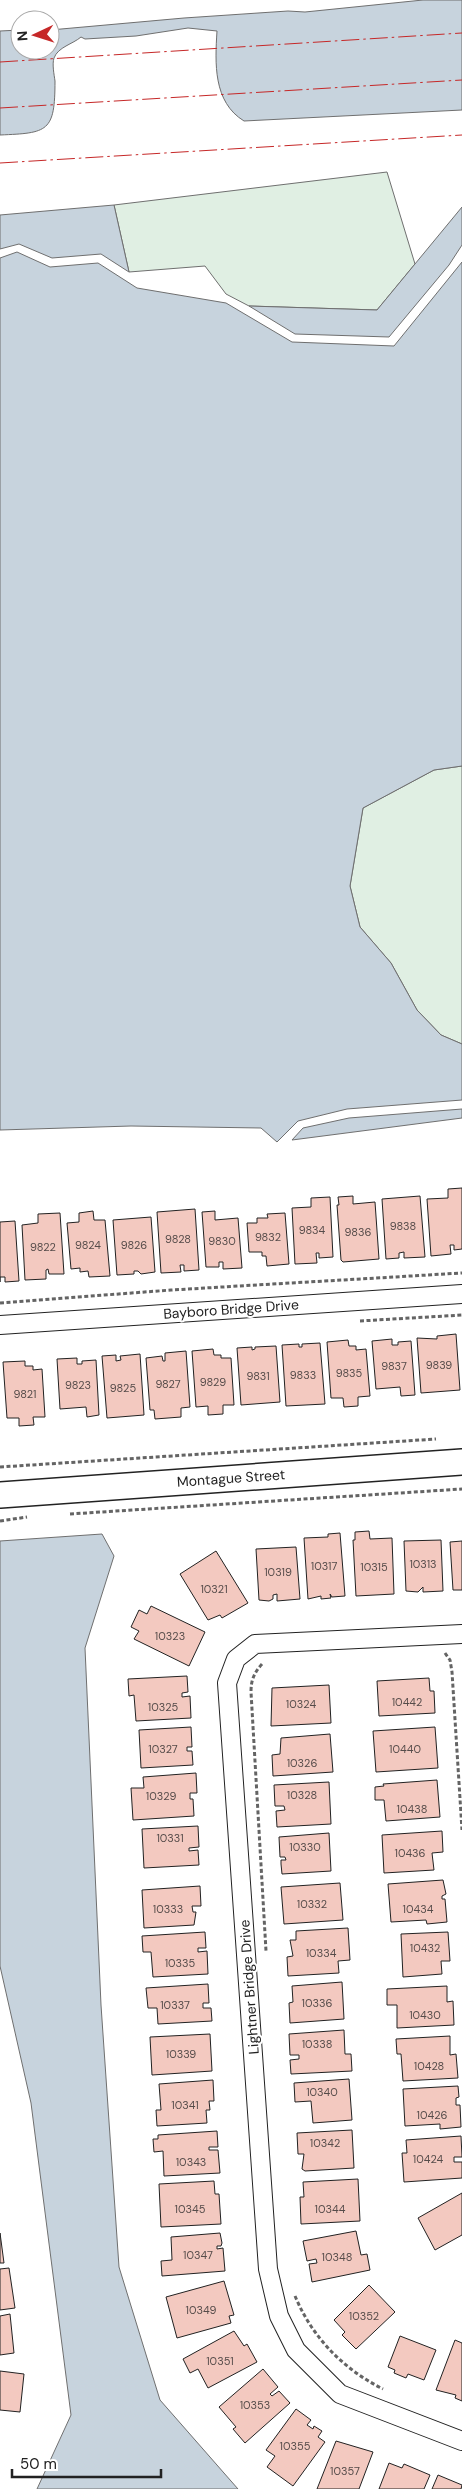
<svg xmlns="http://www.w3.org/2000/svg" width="462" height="2489" viewBox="0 0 462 2489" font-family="'DM Sans',sans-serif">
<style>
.green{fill:#e0efe3;stroke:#6f6f6f}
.water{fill:#c7d3dd;stroke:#6f6f6f}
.building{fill:#f3c9c0;stroke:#222}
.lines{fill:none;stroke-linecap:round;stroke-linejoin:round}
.street-casing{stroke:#222;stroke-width:20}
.secondary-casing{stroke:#222;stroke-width:28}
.path{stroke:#646464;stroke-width:3;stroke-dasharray:4 2.5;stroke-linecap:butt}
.street{stroke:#fff;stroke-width:18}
.secondary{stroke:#fff;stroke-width:25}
.power{stroke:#c62828;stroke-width:1;stroke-dasharray:18 4 2.5 4;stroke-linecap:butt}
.labels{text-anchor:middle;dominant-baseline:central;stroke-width:4;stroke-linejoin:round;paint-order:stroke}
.number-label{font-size:11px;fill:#564c4a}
.street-label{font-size:14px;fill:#222;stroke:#fff}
</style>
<rect width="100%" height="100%" fill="#fff"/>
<path class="green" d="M387,172L415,264L377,310L249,306L226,294L205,266L129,272L114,205Z
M462,766V1044L441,1035L417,1010L391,963L360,927L350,886L363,808L434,770Z"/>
<path class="water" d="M423,0H462V110L244,121C213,102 215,63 217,31L188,28L136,36L85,39L81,37C73,44 58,47 54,58C52,64 54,74 55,81C55,132 48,133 0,135V31L20,30V50H50V30L184,18L288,11L305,12Z
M114,205L129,272L101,254L52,258L19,244L0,249V215Z
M462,207V245L449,265L389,337L295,334L249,306L377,310Z
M17,252L50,267L98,263L137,288L226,303L292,342L394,346L462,262V766L434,770L363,808L350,886L360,927L391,963L417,1010L441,1035L462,1044V1100L347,1109L298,1121L277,1142L261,1128L131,1126L0,1130V258Z
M462,1109V1118L292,1140L303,1128L349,1118Z
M102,1534L114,1556L85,1648L101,2005L119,2267L160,2400L238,2489H37L71,2415L31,2103L0,1966V1541Z"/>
<path class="building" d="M462,1188V1249L454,1250V1245H450L451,1254L431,1256L427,1199L448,1198V1189Z
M353,1196V1204L375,1202L379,1259L343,1262L341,1260L337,1205H339L338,1197Z
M420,1196L425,1257L404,1258V1252L399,1253V1258L386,1259L382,1199Z
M330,1197L333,1257L319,1258V1253H316L317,1263L295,1264L292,1208L311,1207V1198Z
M195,1209L199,1270L184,1271V1265H180L181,1272L161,1273L157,1212Z
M93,1211L94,1220H105L110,1276L89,1277L88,1271L80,1272V1268L71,1269L67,1223L79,1222V1213Z
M215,1211V1220L238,1218L242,1268L223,1269V1262H219V1267H206L202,1212Z
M60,1213L64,1274H49L48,1269L46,1270V1279L25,1280L22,1225L38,1223V1214Z
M285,1213L289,1264L267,1266L266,1256H262V1252H249L247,1223H257V1218H268L267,1214Z
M151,1217L155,1272L141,1274L138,1271H134V1274L117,1275L113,1220Z
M15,1221L19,1281L5,1282V1277H0V1282V1222Z
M456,1334L460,1390L421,1393L417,1338L437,1339V1336Z
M392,1339V1345H398V1342L411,1341L415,1395L401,1396L400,1387L376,1389L372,1341Z
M348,1340L349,1346H356V1350L366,1349L370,1396L358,1397V1406L344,1407L343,1398H331L327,1342Z
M320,1343L325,1404L286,1406L282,1345L299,1344V1347H302V1344Z
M276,1346L280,1402L241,1405L237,1348L252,1347V1350L255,1349V1347Z
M213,1349L214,1355H221V1358H231L234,1405H223V1414L208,1415V1406L196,1407L192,1351Z
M186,1351L190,1407L181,1408V1417L155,1419L154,1410H150L146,1358L162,1356L163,1361H165V1353Z
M140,1354L144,1415L107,1418L102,1356L116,1355V1361L121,1360L120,1356Z
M77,1358V1364H82V1361L96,1360L99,1415L87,1417L86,1407L60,1409L57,1359Z
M25,1361V1366H33V1370L42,1369L45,1417H33L34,1425L19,1426V1418H7L3,1362Z
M369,1531L370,1539L392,1538L394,1594L356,1596L353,1540H355V1532Z
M340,1533L345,1596L332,1597L330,1594L331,1598L321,1599V1596L308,1599L304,1538L328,1537V1534Z
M441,1540L443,1591L423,1592V1587L418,1592L406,1591L404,1541Z
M462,1541V1590H453L450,1542Z
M296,1547L300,1599L277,1601V1594L273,1595V1599L269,1601L259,1600L256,1549Z
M216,1551L248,1603L222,1618L220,1615L208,1620L180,1574Z
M151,1606L205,1632L189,1666L134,1639L139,1631L131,1627L139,1610L147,1614Z
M187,1676L188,1692L182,1693V1697L190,1696L191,1718L136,1721L134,1695L129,1696L128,1679Z
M429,1678L430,1691H434L435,1713L379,1716L377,1681Z
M329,1685L331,1723L271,1726L272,1688Z
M191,1727L192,1747H187V1751H192L193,1765L141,1768L139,1730Z
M435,1727L438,1768L376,1772L373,1731Z
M330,1734L333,1772L273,1776L272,1755L280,1754L281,1738Z
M196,1773L197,1793H190V1799H193L194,1816L133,1820L131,1788H144L143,1777Z
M437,1780L440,1817L386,1821L384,1800H375V1787L384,1786L383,1784Z
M329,1782L331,1824L277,1827L276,1811L285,1810L284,1806H275L274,1785Z
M198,1826L199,1847L189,1848V1851L198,1850L199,1865L144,1868L142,1829Z
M442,1831L443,1852L432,1853L434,1870L384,1873L382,1835Z
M329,1833L331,1871L282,1874L281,1864V1860H286L285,1857H280L279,1837Z
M443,1880L446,1894L442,1896V1899H445L447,1922L427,1924L426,1920L391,1922L388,1884Z
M340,1883L343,1920L284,1924L281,1887Z
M200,1886L201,1906H192L193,1912H196L194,1925L144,1928L142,1890Z
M348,1928L350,1960L338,1961L339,1973L288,1976L287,1957L293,1956L290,1940H296V1931Z
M205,1932L206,1948H198V1952L207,1951L208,1974L153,1977L151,1952H143L142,1936Z
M448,1932L450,1961H441L442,1974L403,1977L401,1934Z
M342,1982L344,2019L290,2023L289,2003L293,2002L292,1986Z
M208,1984L209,2003H203V2008H211L212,2021L158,2024L157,2008H148L146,1988Z
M447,1986V2002L453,2001L454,2025L397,2028V2005H387V1989Z
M344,2030L345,2054H351L352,2071L291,2074L290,2060L299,2059V2055H290L289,2034Z
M210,2034L212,2071L152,2075L150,2037Z
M450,2036V2055L456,2054L458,2078L403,2081L401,2054H397L396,2039Z
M349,2079L352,2120L313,2123L311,2101L295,2102L294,2083Z
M213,2080L214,2101H209L210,2110H206L207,2123L157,2126L156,2110H161L159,2084Z
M458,2086L459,2097L456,2098V2105H460L461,2127L440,2129V2124L405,2126L403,2089Z
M352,2130L354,2168L305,2171L302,2169L304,2154H298L297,2133Z
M217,2131L218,2147H209V2150H218L220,2173L164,2176L163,2151L154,2152L153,2139H158V2135Z
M461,2136L462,2157H454V2162H462V2178L404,2182L402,2153H407L406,2140Z
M358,2179L360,2221L301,2224L300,2197H304L303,2182Z
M214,2181L215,2194H219L221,2224L161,2227L159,2184Z
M462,2193V2235L435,2250L418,2218Z
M356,2231L361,2255L367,2254L370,2270L312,2282L309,2264L317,2263L316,2259L307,2261L303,2241Z
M0,2233L4,2263H0Z
M220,2233L222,2243L221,2246H217V2249L223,2248L225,2271L162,2276L161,2261L172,2260L171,2237Z
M9,2268L15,2308L0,2310V2269Z
M224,2281L234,2315L229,2316L231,2323L177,2338L166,2297Z
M369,2285L395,2312L356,2349L342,2335L345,2332L334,2320Z
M10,2314L14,2353L0,2355V2316Z
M234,2331L244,2346L247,2344L257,2362L208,2388L198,2369L190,2373L183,2359Z
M400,2336L436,2350L424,2380L408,2374L406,2378L394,2373L395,2370L388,2367Z
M455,2340L462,2343V2401L455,2398L456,2395L436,2390Z
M263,2369L278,2387L270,2394L272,2396L279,2391L290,2403L245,2443L233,2429L236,2427L219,2407Z
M0,2371L24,2374L20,2412L0,2410Z
M296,2409L311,2420L307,2425L313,2429L314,2426L322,2431L318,2437L325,2442L293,2486L267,2467L275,2456L266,2450Z
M336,2441L373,2452L359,2489H317Z
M389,2463L402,2468L404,2464L430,2475L424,2489H379Z
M438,2475L462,2485L461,2489H432Z"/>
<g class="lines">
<g class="street-casing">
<path id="street" d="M0,1325L462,1294
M462,1634L255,1644L236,1659L227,1683L268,2269L279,2316L296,2350L340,2394L462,2441"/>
</g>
<g class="secondary-casing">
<path id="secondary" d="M0,1495L462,1462"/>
</g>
<path class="path" d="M0,1303L171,1290L462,1273
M360,1321L462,1315
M0,1467L436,1439
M70,1514L462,1489
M0,1521L27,1517
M445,1653L450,1660L452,1672L462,1830
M262,1664C254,1673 251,1680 251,1692L266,1951
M295,2296C312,2337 343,2369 383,2389"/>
<use href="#street" class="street"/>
<use href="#secondary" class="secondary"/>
<path class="power" d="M0,62L462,33
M0,108L462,80
M0,163L462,135"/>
</g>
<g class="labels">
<g class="number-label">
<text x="403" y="1226">9838</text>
<text x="312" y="1230">9834</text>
<text x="358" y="1232">9836</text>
<text x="268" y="1237">9832</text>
<text x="178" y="1239">9828</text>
<text x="222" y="1241">9830</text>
<text x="88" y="1245">9824</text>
<text x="134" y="1245">9826</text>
<text x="43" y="1247">9822</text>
<text x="439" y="1365">9839</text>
<text x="394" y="1366">9837</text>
<text x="349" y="1373">9835</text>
<text x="303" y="1375">9833</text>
<text x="258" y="1376">9831</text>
<text x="213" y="1382">9829</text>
<text x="168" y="1384">9827</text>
<text x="78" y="1385">9823</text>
<text x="123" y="1388">9825</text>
<text x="25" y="1394">9821</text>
<text x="423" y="1564">10313</text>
<text x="324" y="1566">10317</text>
<text x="374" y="1567">10315</text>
<text x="278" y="1572">10319</text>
<text x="214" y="1589">10321</text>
<text x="170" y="1636">10323</text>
<text x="407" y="1702">10442</text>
<text x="301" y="1704">10324</text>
<text x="163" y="1707">10325</text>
<text x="163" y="1749">10327</text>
<text x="405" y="1749">10440</text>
<text x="302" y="1763">10326</text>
<text x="302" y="1795">10328</text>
<text x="161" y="1796">10329</text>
<text x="412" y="1809">10438</text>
<text x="170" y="1838">10331</text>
<text x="305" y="1847">10330</text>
<text x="410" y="1853">10436</text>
<text x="312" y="1904">10332</text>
<text x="168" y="1909">10333</text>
<text x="418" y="1909">10434</text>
<text x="425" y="1948">10432</text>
<text x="321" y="1953">10334</text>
<text x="180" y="1963">10335</text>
<text x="317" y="2003">10336</text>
<text x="175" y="2005">10337</text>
<text x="425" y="2015">10430</text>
<text x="317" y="2044">10338</text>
<text x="181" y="2054">10339</text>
<text x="429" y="2066">10428</text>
<text x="322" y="2092">10340</text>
<text x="185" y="2105">10341</text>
<text x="432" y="2115">10426</text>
<text x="325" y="2143">10342</text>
<text x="428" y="2159">10424</text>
<text x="191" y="2162">10343</text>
<text x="190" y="2209">10345</text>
<text x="330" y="2209">10344</text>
<text x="198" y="2255">10347</text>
<text x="337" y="2257">10348</text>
<text x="201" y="2310">10349</text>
<text x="364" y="2316">10352</text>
<text x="220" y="2361">10351</text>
<text x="255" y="2405">10353</text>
<text x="295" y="2446">10355</text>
<text x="345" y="2471">10357</text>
</g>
<g class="street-label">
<text transform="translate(231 1309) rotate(-4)">Bayboro Bridge Drive</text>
<text transform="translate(231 1478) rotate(-4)">Montague Street</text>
<text transform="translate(249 1987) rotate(-94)">Lightner Bridge Drive</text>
</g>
</g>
<g transform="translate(35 35) rotate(266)"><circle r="24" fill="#ffffff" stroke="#a7a7a7"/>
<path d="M0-4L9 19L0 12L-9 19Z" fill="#c62828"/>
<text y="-8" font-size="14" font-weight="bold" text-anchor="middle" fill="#222222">N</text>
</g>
<path d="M12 2469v8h149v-8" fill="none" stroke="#222222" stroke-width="2.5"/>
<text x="20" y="2469" font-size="15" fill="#222222" stroke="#ffffff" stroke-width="4" paint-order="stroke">50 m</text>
</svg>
